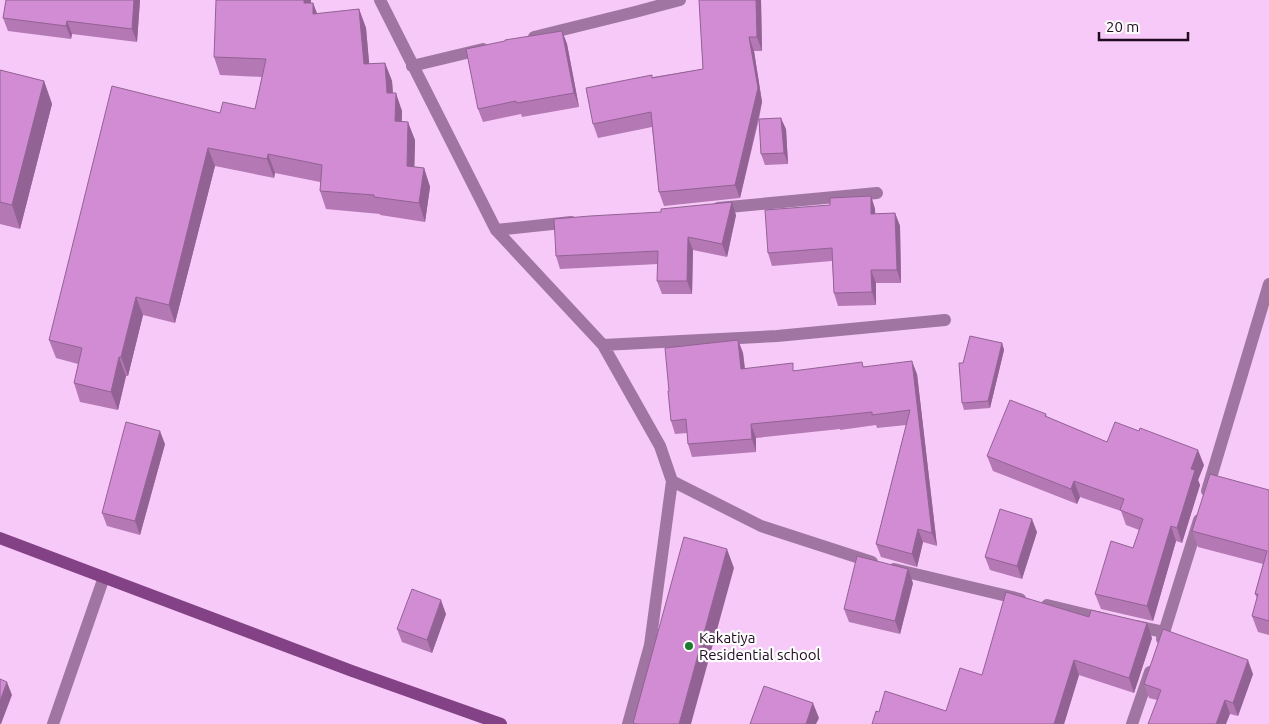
<svg xmlns="http://www.w3.org/2000/svg" width="1269" height="724" viewBox="0 0 1269 724" font-family="Ubuntu,sans-serif">
<style>
.lines{fill:none;stroke-linecap:round;stroke-linejoin:round}
.minor{stroke:#a175a2;stroke-width:12}
.secondary{stroke:#824285;stroke-width:12}
.wall{fill:#b478b5}
.shaded-wall{fill:#926294}
.building{fill:#d18cd3;stroke:#926294}
.poi-dot{fill:#1c7b2d;stroke:#fcfcfc;stroke-width:2}
.labels{text-anchor:middle;dominant-baseline:central;stroke-width:4.5;stroke-linejoin:round;paint-order:stroke}
.poi-label{font-size:15px;fill:#200b21;stroke:#fcfcfc;text-anchor:start}
</style>
<rect width="100%" height="100%" fill="#f7c9f8"/>
<g class="lines">
<path class="minor" d="M380,0L496,230L603,345L660,446L672,481L650,645L628,724
M534,37L635,12L680,0
M412,66L483,49
M718,208L877,193
M496,230L571,222
M603,345L777,336L945,320
M672,481L761,526L872,562
M1207,491L1269,284
M894,569L1020,599
M1047,605L1105,619
M1135,626L1164,632
M1162,639L1199,520
M53,724L104,577
M1132,724L1150,672"/>
<path class="secondary" d="M0,538L352,671L501,724"/>
</g>
<path class="wall" d="M6,0H140L137,42L72,34L71,39L8,31L3,18Z
M699,0H761L762,51H754L762,102L759,119L786,129L788,164L765,165L761,154L759,119L740,198L664,206L659,192L652,127L598,138L593,124L653,77L703,69Z
M311,3H313L317,14L359,9L366,28L369,64L385,63L392,81L393,93L402,111V122L415,140L414,167L424,168L430,187L425,222L380,215V214L326,209L320,191V182L275,173L274,178L215,166L175,323L143,315L128,376H126L118,410L80,402L74,383L78,364L56,358L49,340L220,113L255,109L262,77L220,75L214,57Z
M562,31L567,44L579,107L522,117L521,114L483,122L478,109Z
M0,70L44,81L52,104L20,229L0,224Z
M871,196L875,209V214L895,213L900,226L901,283H876V305L838,306L834,293L832,261L772,266L768,253L830,205Z
M736,215L727,257L693,250L692,294H662L657,281L658,264L560,269L556,256Z
M738,340L743,353L745,368L795,371L864,367L917,374L937,546L923,542L917,567L881,557L876,544L906,425L877,428L876,425L840,430V429L756,438V452L692,457L688,444L687,433L675,434L671,421L669,391Z
M1002,343L1004,350L990,408L964,410L962,403L963,363Z
M1046,414L1047,417L1107,442L1204,465L1198,480L1200,485L1182,543L1176,541L1153,621L1101,609L1095,594L1133,548L1139,530L1126,525L1121,511L1080,497L1077,504L993,471L987,456Z
M165,444L140,535L107,526L102,513Z
M1269,490V635L1258,632L1252,616L1257,598L1255,594L1263,564L1198,547L1192,531Z
M1037,532L1022,579L990,570L985,557Z
M913,583L900,634L849,622L844,609Z
M446,614L432,653L402,642L397,629Z
M1152,638L1134,693L1079,675L1064,724H872L879,712L946,711L982,675Z
M1253,674L1238,716L1230,714L1157,700L1149,698L1144,684Z"/>
<path class="shaded-wall" d="M134,0H140L137,42L132,29Z
M304,0H311V21L304,3Z
M756,0H761L762,51L757,37Z
M313,3L320,21L313,14Z
M359,9L366,28L371,83L364,64Z
M67,21L72,34L71,39L66,26Z
M562,31L567,44L579,107L574,93Z
M749,37L754,51L762,102L740,198L735,185Z
M385,63L392,81L394,111L387,93Z
M44,81L52,104L20,229L12,205Z
M396,93L402,111L401,140L395,121Z
M781,118L786,129L788,164L784,153Z
M408,122L415,140L414,185L407,166Z
M208,148L215,166L175,323L169,305Z
M268,154L275,173L274,178L267,159Z
M424,168L430,187L425,222L419,203Z
M871,196L875,209L876,227L871,214Z
M732,202L736,215L727,257L722,244Z
M895,213L900,226L901,283L897,270Z
M688,237L693,250L692,294L687,281Z
M871,270L876,283V305L872,292Z
M136,297L143,315L128,376L121,357Z
M738,340L743,353L746,382L741,369Z
M1002,343L1004,350L990,408L988,401Z
M119,357L126,376L118,410L111,392Z
M912,361L917,374L937,546L932,533Z
M751,424L756,438V452L752,439Z
M160,431L165,444L140,535L135,521Z
M1198,450L1204,465L1198,480L1200,485L1182,543L1177,528L1191,469Z
M1074,481L1080,497L1077,504L1071,489Z
M1032,519L1037,532L1022,579L1017,566Z
M1171,526L1176,541L1153,621L1147,606Z
M918,529L923,542L917,567L912,554Z
M727,549L734,568L691,724H679Z
M908,569L913,583L900,634L895,621Z
M441,600L446,614L432,653L427,640Z
M1147,623L1152,638L1134,693L1129,678Z
M1074,660L1079,675L1064,724H1054Z
M1248,660L1253,674L1238,716L1233,703Z
M7,682L12,695L1,724H0V701Z
M1225,700L1230,714L1226,724H1216Z
M813,703L819,718L816,724H806Z"/>
<path class="building" d="M6,0H134L132,29L67,21L66,26L3,18Z
M216,0H304V3H313V14L359,9L364,64L385,63L387,93H396L395,121L408,122L407,166L424,168L419,203L374,197V195L320,191L322,165L268,154L267,159L208,148L169,305L136,297L121,357H119L111,392L74,383L82,348L49,340L112,86L220,113L223,102L255,109L266,59L214,57Z
M699,0H756L757,37H749L758,88L735,185L659,192L651,112L593,124L586,88L652,75V78L703,69Z
M562,31L574,93L517,103L516,101L478,109L466,49L505,41V40Z
M0,70L44,81L12,205L0,202Z
M781,118L784,153L761,154L759,119Z
M871,196V214L895,213L897,270H871L872,292L834,293L832,248L768,253L765,210L830,205V198Z
M732,202L722,244L688,237L687,281H657L658,251L556,256L554,219L590,216L661,212V209Z
M970,336L1002,343L988,401L962,403L959,363H963Z
M738,340L741,369L793,363V371L862,362L863,367L912,361L932,533L918,529L912,554L876,544L910,410L872,415V412L835,416L751,424L752,439L688,444L686,419L671,421L668,391H669L665,348Z
M1010,400L1046,414L1045,416L1107,442L1115,422L1139,431L1140,428L1198,450L1191,469L1195,470L1177,528L1171,526L1147,606L1095,594L1111,541L1133,548L1143,519L1120,510L1124,499L1074,481L1071,489L987,456Z
M126,422L160,431L135,521L102,513Z
M1210,474L1269,490V621L1252,616L1258,594H1255L1267,551L1192,531Z
M1000,509L1032,519L1017,566L985,557Z
M684,537L727,549L679,724H637L633,723Z
M857,556L908,569L895,621L844,609Z
M412,589L441,600L427,640L397,629Z
M1006,592L1089,617L1091,610L1147,623L1129,678L1074,660L1054,724H872L876,711L879,712L885,691L946,711L960,668L982,675Z
M1163,629L1248,660L1233,703L1225,700L1216,724H1148L1161,690L1144,684Z
M0,679L7,682L0,701Z
M764,686L813,703L806,724H750Z"/>
<circle class="poi-dot" cx="689" cy="646" r="5"/>
<g class="labels">
<g class="poi-label">
<text x="699" y="637">Kakatiya<tspan x="699" dy="17">Residential school</tspan></text>
</g>
</g>
<path d="M1099 32v8h89v-8" fill="none" stroke="#200b21" stroke-width="2.5"/>
<text x="1106" y="32" font-size="15" fill="#200b21" stroke="#fcfcfc" stroke-width="4" paint-order="stroke">20 m</text>
</svg>
